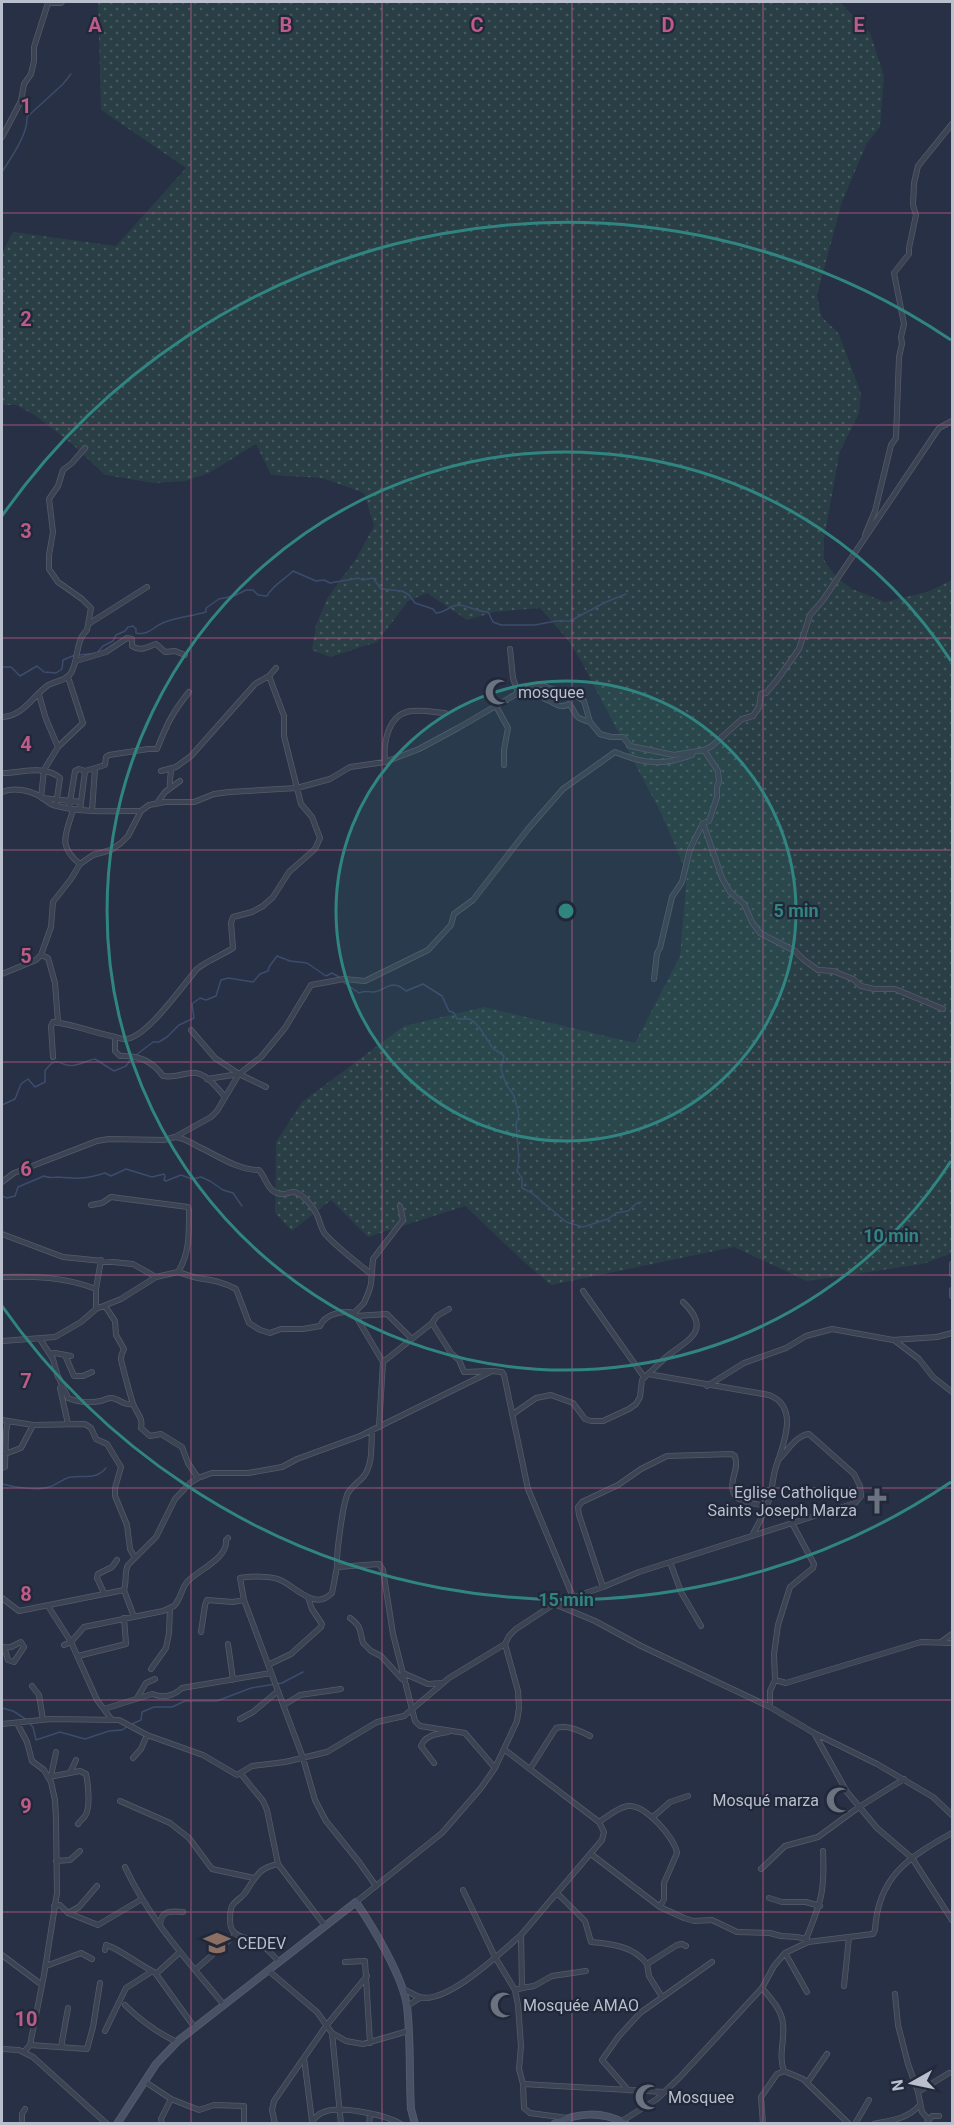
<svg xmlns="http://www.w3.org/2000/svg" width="954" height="2125" viewBox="0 0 954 2125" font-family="Roboto,sans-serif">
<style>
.grass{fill:url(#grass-dots)}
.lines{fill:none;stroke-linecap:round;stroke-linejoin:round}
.stream{stroke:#3d4c6d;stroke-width:1.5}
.street-casing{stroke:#545b6b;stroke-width:6}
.secondary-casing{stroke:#545b6b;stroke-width:8}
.street{stroke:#3c4353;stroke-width:4.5}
.secondary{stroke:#495166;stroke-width:6}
.grid{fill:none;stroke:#be5b89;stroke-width:1.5;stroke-opacity:0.55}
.ring{fill:none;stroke:#318581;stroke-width:3}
.labels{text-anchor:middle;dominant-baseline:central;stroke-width:4.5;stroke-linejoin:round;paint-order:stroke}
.poi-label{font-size:16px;fill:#b9bfcd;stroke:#202839;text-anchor:start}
.grid-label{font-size:20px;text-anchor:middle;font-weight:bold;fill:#be5b89;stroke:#202839;stroke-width:4.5;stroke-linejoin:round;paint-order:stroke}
.centre{fill:#318581;stroke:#202839;stroke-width:3}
.ring-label{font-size:18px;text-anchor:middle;font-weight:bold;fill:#318581;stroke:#202839;stroke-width:4.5;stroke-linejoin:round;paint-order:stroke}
</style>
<defs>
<pattern id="grass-dots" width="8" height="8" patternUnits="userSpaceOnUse" patternTransform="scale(1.5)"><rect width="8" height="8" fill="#293f45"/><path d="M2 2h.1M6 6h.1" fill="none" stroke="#46595f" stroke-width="1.8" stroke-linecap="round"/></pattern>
</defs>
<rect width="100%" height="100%" fill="#273044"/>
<path class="grass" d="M98,2H840L870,33L884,76L880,127L867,143L842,202L817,295L821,316L839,334L861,394L859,413L840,451L824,538V560L836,577L852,589L885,602L927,592L952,580V1253L923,1264L807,1281L734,1247L551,1285L524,1262L465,1206L368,1237L331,1200L292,1231L275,1213L276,1142L302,1102L404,1026L484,1007L635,1043L680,956L687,874L662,815L582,663L568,640L540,608L495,612L467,620L427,593L408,601L377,642L330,657L312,650L316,625L328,597L356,559L374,526L364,493L322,478L271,475L256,444L209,473L185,481L154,483L105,475L71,443L33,414L16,405H2V253L13,232L116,246L186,168L101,110Z"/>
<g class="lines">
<path class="stream" d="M2,172C11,158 28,134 27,117L63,84L71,74
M79,655L97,653L103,646L113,641L116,635L125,631L128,627L133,626L136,629V633C150,636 153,626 165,622C179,617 192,616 206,612V608L219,599L234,596L246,590H253L258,595L267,596C273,585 284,580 293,571L316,581L324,580L330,583L359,578L362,580L373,578L381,589L402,591L409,595L415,603L433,609L436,613C445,613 450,605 459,605C470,606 477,612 488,612L493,622L501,625H535L556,621H570L606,602L626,594
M2,667H11L20,676L37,666L44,672L56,673L62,669L63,660L75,655
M2,961V965
M342,981L359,993C365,990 367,992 373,992C385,992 390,977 406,991L423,984L442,996L449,1011L454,1013L457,1019H470C481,1026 485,1037 492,1047C495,1051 501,1053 504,1056L501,1069L506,1084L514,1096L519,1115L516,1124L519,1159L517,1171L522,1178V1188L532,1193L566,1222L583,1227L608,1219L616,1213L628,1211L637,1203L641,1202
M136,1055L153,1042H159L167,1037L179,1025L194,1018L192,1004L200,998L206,1000L216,996L221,980L228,978L253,982L260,974L268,971L269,967L277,956L290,961L307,963L326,976L332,973L339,977
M2,1105L15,1099L21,1084L28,1079L35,1087L45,1082V1071C58,1052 60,1069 75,1065C82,1064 88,1060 95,1059L114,1071L126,1066L132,1058
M2,1196L7,1198L15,1196L18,1187L44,1176C50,1179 52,1177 58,1177C78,1179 85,1179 105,1173L111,1176L126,1169L152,1177L164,1174L165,1176L164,1180L166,1181L181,1175L192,1179L201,1177L210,1181L223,1190L233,1193L242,1206
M2,1484C13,1487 38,1491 49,1487C57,1485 63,1478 71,1477C85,1475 96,1480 106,1468
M2,1708L13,1711L27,1720
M30,1724L33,1727L36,1740L60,1732L85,1739L109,1731L122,1730L128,1726
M132,1724L141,1720L142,1712L154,1707H172L185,1701H217L251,1688L282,1683L303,1672"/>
<g class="street-casing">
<path id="street" d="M2,137L21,101L24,84L31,74L34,61V47L48,3H61L62,2
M865,535L875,511L891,445L896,438L899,357L902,344L901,337L904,324L894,273L909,254V248L916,215L913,205L914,183L918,166L952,124
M90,623L147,587
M510,649L513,678L518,693
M76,661L106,652L127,638L132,639V646C141,652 147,647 156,644L165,652L175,651L185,655
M39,695L46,719L58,747
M545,699C556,702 558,710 569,704C579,716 572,717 590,722
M496,706L508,728L504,750V765
M2,717C23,716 31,698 47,686C54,681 65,682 71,673C79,659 75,641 87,630L91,608L82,599L58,582L49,569V555L53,532L49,499L58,486L63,470L72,463L85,448
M385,762C383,743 388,714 411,711C422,710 434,712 445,713
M161,771L176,767L191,756L255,684L269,676L276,668
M5,773C24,772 46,765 60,778L56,805
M170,788C169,781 171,776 171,769
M2,792C13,787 30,790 41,797C45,800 49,803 53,805C81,813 111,811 141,811
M41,797L44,770L58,747L83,723L68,677
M42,798L81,802
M157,803L165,792L180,781
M69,808L75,771L79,769L85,771L105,765L106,757L109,755L148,749H157C167,724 172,713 189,692
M73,810C66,834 57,846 80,864
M80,810L85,771
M92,811L95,769
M703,823L722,878L730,892L744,904L752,922L760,933L795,951L804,960L818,970L833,971L853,979L861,986L874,989H895L943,1009
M41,955L48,958L55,983L58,1022
M2,974L36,960L41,955L51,927L53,902L71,879L80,864L93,855L111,850L121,843L128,836L141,811L149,805L165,802H194L214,794L229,792L297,788L330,779L350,767L385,762L419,749L458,728L518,693L536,685H542L548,688L577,696L584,701L590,722L600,734L611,737H623L630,746L674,755L704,750L712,746L742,719L753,716L759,707L761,694L766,693L777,680L799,649L810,615L823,600L939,428L952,421
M654,979L657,953L660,948L672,897L682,882L690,849L703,823L709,821L717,797V787L719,781L718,771L704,750L703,751
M191,1030L215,1058L239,1074L207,1079
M115,1037V1051L120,1056C139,1055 152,1061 163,1076C174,1078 181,1074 191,1073C205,1071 217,1088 225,1097
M53,1057L51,1026L53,1022C73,1024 91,1032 111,1036C116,1037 121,1039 125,1039C146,1039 183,985 197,969C203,963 224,954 233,948L231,923L233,917L252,912L263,906L273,897L289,872L315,849L320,838L312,817L301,804L284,736V716L269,676
M239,1074L266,1087
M175,1137C184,1138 190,1142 197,1146C217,1155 237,1170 259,1170C267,1179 268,1195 284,1194C288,1194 293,1190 297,1193C303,1195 313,1207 316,1213C320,1220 320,1227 325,1234C339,1249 355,1261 371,1274
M2,1182L14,1173L97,1141L109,1139L164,1140L175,1137L211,1117L217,1111L239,1074L261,1057L285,1028L311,985L344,979L365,981L428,950L451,925L454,914L473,900L528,829L563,789L615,752C644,764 662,766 692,755
M91,1205L102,1203L111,1197L188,1207L189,1210C189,1232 190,1253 178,1272
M2,1234L63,1257L133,1264L156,1277
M952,1264V1274
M178,1272C185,1274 191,1277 198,1278C212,1280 223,1282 236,1289L249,1323L260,1330L270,1333L281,1329H303L320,1326C325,1314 343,1310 354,1313L364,1303L369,1291L371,1284L373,1259L403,1220L400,1206
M2,1277C33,1276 66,1277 96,1289V1309
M96,1289L101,1260
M952,1290V1296
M583,1291L644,1377
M105,1306L115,1321L116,1335L124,1349C123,1351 121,1357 121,1359C121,1361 132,1403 134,1406C138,1415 143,1418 141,1428L150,1436L161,1434L182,1447L188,1463L198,1478
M354,1313L383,1362L379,1427
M356,1316L387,1314L411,1338
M432,1323L451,1353L459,1360L464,1372L492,1371
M40,1339L53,1359L58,1377
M894,1340L919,1359L933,1377L952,1392
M2,1341L55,1337L81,1322L96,1309L121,1299L156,1277L178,1272
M50,1354L55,1353L71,1356
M65,1355L74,1376H83L92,1372
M383,1362L432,1323L437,1316L449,1309
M648,1374C655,1368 662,1360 670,1354C691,1338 711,1329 683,1302
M58,1376L68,1398C81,1403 88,1403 101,1401C104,1400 107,1398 111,1398C119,1398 123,1406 132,1404
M707,1386L744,1363L786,1348L806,1336L832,1329L893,1340L937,1337L952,1333
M60,1388L68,1424
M513,1414L536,1398L551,1395L573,1403L585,1419L591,1421H603L629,1409L636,1404L640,1397L642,1380L648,1374L769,1395C801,1407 782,1447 775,1470C773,1479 772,1488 770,1497C766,1511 758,1524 752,1536
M2,1420L33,1425L85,1424L91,1428L96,1439L107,1444L121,1467L115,1488V1496L127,1525L130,1549L135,1558
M5,1454L21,1448L33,1425
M2,1468L5,1467L6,1432L8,1421
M670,1562L681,1592L701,1626
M337,1567C336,1555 343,1502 348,1493C352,1486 359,1482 364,1476C373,1464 371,1445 372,1430
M603,1587L579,1515L578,1507L582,1502L618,1485L641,1469L667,1456L732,1454L735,1456C737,1464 736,1468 734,1475C726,1503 746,1502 767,1506
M124,1590L134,1617
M104,1593L97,1578L98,1574L112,1567L117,1560
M2,1598L19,1611L124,1590C127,1581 124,1572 128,1565L156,1537L175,1499L190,1483L198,1478L212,1473H248L282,1467L297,1459L360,1436L492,1371L502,1372L504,1375L528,1489L573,1597
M554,1604L595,1621L641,1646L770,1707L814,1733L877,1764L933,1797L952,1815
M48,1606L71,1642L97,1700L112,1720
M350,1618C362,1627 359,1629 363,1643L371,1651L381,1656L402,1679
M201,1632L205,1605L207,1600L233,1602L244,1600
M941,1642L952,1634
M228,1644L233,1680
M64,1645L71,1642L84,1627L163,1611L174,1606C181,1599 182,1586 188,1581C200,1569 228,1558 226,1540L228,1538
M2,1648L11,1647L21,1642L24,1647L14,1662L8,1660L4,1647
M78,1656L126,1644L124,1618
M268,1665L291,1654L321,1627L322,1624L312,1609L308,1597
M151,1669L166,1648L169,1633L170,1608
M403,1673L428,1684L443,1683
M775,1680L774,1654L778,1625L790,1587L813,1568L814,1564L792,1523
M32,1686L39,1695L43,1720
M137,1698L146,1683L155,1679
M284,1705L300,1695L341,1689
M770,1707V1691L775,1680L786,1683L921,1642L952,1643
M104,1709L152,1694C163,1698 174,1696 182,1688L271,1673
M240,1719L253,1712L278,1691
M17,1723L27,1742L32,1761L44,1770L51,1782L55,1800L56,1819L57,1893L44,1975L30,2045
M2,1724L51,1719L119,1720L147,1735L203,1755L237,1775L252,1766L285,1762L327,1752L377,1722L404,1716L449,1678L505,1644
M814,1733L847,1792L877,1828L912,1858L952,1920
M505,1750L599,1822L604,1832L602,1840L521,1935L522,1988L515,1990L518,2005L521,2046L519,2069L523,2084L524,2108L530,2113L567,2118L569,2124
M133,1758L141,1749L147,1735
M434,1763L421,1746C425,1735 437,1734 448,1732
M530,1769L556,1728C568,1725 579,1730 590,1736
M70,1773L76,1760
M241,1774L263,1801L267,1810L278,1864L325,1926
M51,1776L56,1752
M49,1777L80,1771L86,1774C88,1783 91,1808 85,1816C83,1819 80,1821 78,1824
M120,1801L170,1823L189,1838L212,1869L254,1878
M653,1817L670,1802L688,1796
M599,1822C607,1817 618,1807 628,1806C645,1804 675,1838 677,1853L664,1883V1899L660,1907
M591,1854L660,1907L684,1918L694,1921L712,1920L737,1932L770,1933L781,1936L797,1937L806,1939L808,1942
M56,1861L70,1860L80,1851
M278,1864C258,1868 256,1877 245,1893C241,1898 235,1901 232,1906C230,1910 230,1915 230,1920C230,1937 242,1936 254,1941C265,1946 272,1954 279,1962
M125,1867C149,1919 188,1961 224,2005
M761,1869L785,1846L818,1837L859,1807L904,1779
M376,1886L359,1862L326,1821L315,1800L303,1758L244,1600L240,1578C250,1576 268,1576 278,1579C295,1585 314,1612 332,1593L337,1567L379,1564L383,1570L393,1634L415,1721L420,1726L465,1733L495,1768
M463,1890L495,1957L515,1990
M558,1894L585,1921L591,1942C612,1944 634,1946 647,1964
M769,1898L782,1902H806L820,1906
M356,1902L442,1833L481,1788L495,1768L517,1721L519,1708L518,1691L505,1644L509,1636L516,1629L554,1604L603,1587L639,1572L855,1503L861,1496L860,1486L854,1474L809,1434C796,1435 787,1452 778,1460
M54,1906L60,1905L68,1913L98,1925L142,1899
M68,1913L79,1907L97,1886
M160,1925C161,1910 171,1911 183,1912
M806,1939C821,1902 825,1892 823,1851
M105,1950L106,1945C118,1948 141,1966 154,1972
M180,1952L156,1974L195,2028
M785,1953L807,1992
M2,1955L42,1985
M345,1962L365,1961L370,2043
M46,1966L81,1953L92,1959
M195,1970L235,1935
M269,1971L317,2012L332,2033L346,2041L363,2044L408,2031
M844,1986L849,1937
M522,1988L534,1986L552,1976L586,1971
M762,1988C771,1999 782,2010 783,2024C785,2040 778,2056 784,2071L803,2079L849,2124
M403,1989C408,1991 414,1995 419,1997C447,2005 501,1952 521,1935
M895,1994L898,2025L908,2064L918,2092L922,2112L929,2120
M662,1997L649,1976L647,1964L677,1945L682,1944L686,1946
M125,2005C141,2021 156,2032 177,2042
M407,2006L420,1998
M105,2031L126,1988L151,1972
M332,2033L341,2124
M61,2047L68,2008
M2,2049L19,2050L33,2057L107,2124
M24,2052L30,2045L87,2049L93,2027L100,1983
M304,2058L312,2121
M144,2081L171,2099L199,2110L214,2105L244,2106V2124
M807,2083L827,2054
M523,2084L664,2092
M628,2090L602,2060L619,2036L640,2013L712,1962
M918,2092L949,2073
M312,2121C315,2118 319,2113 324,2112C340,2105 386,2115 401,2124
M622,2121L657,2099L680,2077L762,1988L774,1966L785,1953L808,1942L873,1934L875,1930C878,1876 909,1857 952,1833
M22,2124V2114L25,2109
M162,2124L161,2119L171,2099
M275,2124L272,2110L274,2101L326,2026L367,1976
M369,2124L370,2114
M763,2124L761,2097L777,2074L784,2071
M855,2124L869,2100
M874,2124C893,2120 907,2119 920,2105
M926,2124L932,2116H939"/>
</g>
<g class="secondary-casing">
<path id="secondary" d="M117,2124L156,2064L179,2040L356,1902C373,1927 403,1977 407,2006C411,2039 409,2076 411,2109L415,2124
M554,2124C577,2112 603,2111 626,2124"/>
</g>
<use href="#street" class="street"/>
<use href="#secondary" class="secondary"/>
</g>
<path class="grid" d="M191,2V2124M382,2V2124M572,2V2124M763,2V2124M2,213H952M2,425H952M2,638H952M2,850H952M2,1062H952M2,1275H952M2,1488H952M2,1700H952M2,1912H952"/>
<circle cx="566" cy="911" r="230" fill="#318581" fill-opacity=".12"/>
<g class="ring">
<circle cx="566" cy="911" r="230"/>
<path d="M951 1161A459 459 0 1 1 951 661"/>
<path d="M951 1482A689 689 0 0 1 2 1306M2 516A689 689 0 0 1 951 340"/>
</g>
<defs>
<g id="mosque-bare" transform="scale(2.07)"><path d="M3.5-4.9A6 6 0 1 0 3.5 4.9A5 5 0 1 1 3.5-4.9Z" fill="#6b7280" stroke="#202839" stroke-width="2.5" paint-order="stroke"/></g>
<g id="church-bare" transform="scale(2.07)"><path d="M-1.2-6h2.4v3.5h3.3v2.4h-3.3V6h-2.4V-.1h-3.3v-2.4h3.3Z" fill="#6b7280" stroke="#202839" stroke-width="2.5" paint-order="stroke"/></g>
<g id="university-bare" transform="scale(2.07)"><path d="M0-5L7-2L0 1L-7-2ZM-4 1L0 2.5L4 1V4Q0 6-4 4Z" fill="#8d6e63" stroke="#202839" stroke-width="2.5" paint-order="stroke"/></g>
</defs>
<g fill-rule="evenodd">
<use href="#mosque-bare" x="498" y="692"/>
<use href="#church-bare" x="877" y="1501"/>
<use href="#mosque-bare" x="839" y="1800"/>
<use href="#university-bare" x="217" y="1943"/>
<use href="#mosque-bare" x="503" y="2005"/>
<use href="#mosque-bare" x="648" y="2097"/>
</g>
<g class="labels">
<g class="poi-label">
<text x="518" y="692">mosquee</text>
<text x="857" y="1492" text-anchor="end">Eglise Catholique<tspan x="857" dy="18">Saints Joseph Marza</tspan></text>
<text x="819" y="1800" text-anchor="end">Mosqué marza</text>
<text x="237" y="1943">CEDEV</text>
<text x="523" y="2005">Mosquée AMAO</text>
<text x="668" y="2097">Mosquee</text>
</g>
</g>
<g class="grid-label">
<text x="95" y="32">A</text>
<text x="286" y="32">B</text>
<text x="477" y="32">C</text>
<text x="668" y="32">D</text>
<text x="859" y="32">E</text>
<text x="26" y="113">1</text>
<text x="26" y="326">2</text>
<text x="26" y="538">3</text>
<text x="26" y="751">4</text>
<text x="26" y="963">5</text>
<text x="26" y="1176">6</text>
<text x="26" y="1388">7</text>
<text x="26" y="1601">8</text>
<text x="26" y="1813">9</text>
<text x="26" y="2026">10</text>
</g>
<circle cx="566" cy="911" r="9" class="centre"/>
<g class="ring-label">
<text x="796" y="917">5 min</text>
<text x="891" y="1242">10 min</text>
<text x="566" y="1606">15 min</text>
</g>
<rect width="954" height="2125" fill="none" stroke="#b9bfcd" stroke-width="6"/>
<g transform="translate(912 2083) rotate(261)" stroke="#202839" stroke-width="4.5" paint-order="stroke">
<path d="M0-4.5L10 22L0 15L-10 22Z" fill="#b9bfcd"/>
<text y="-9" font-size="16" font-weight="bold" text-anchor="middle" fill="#b9bfcd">N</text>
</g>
</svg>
